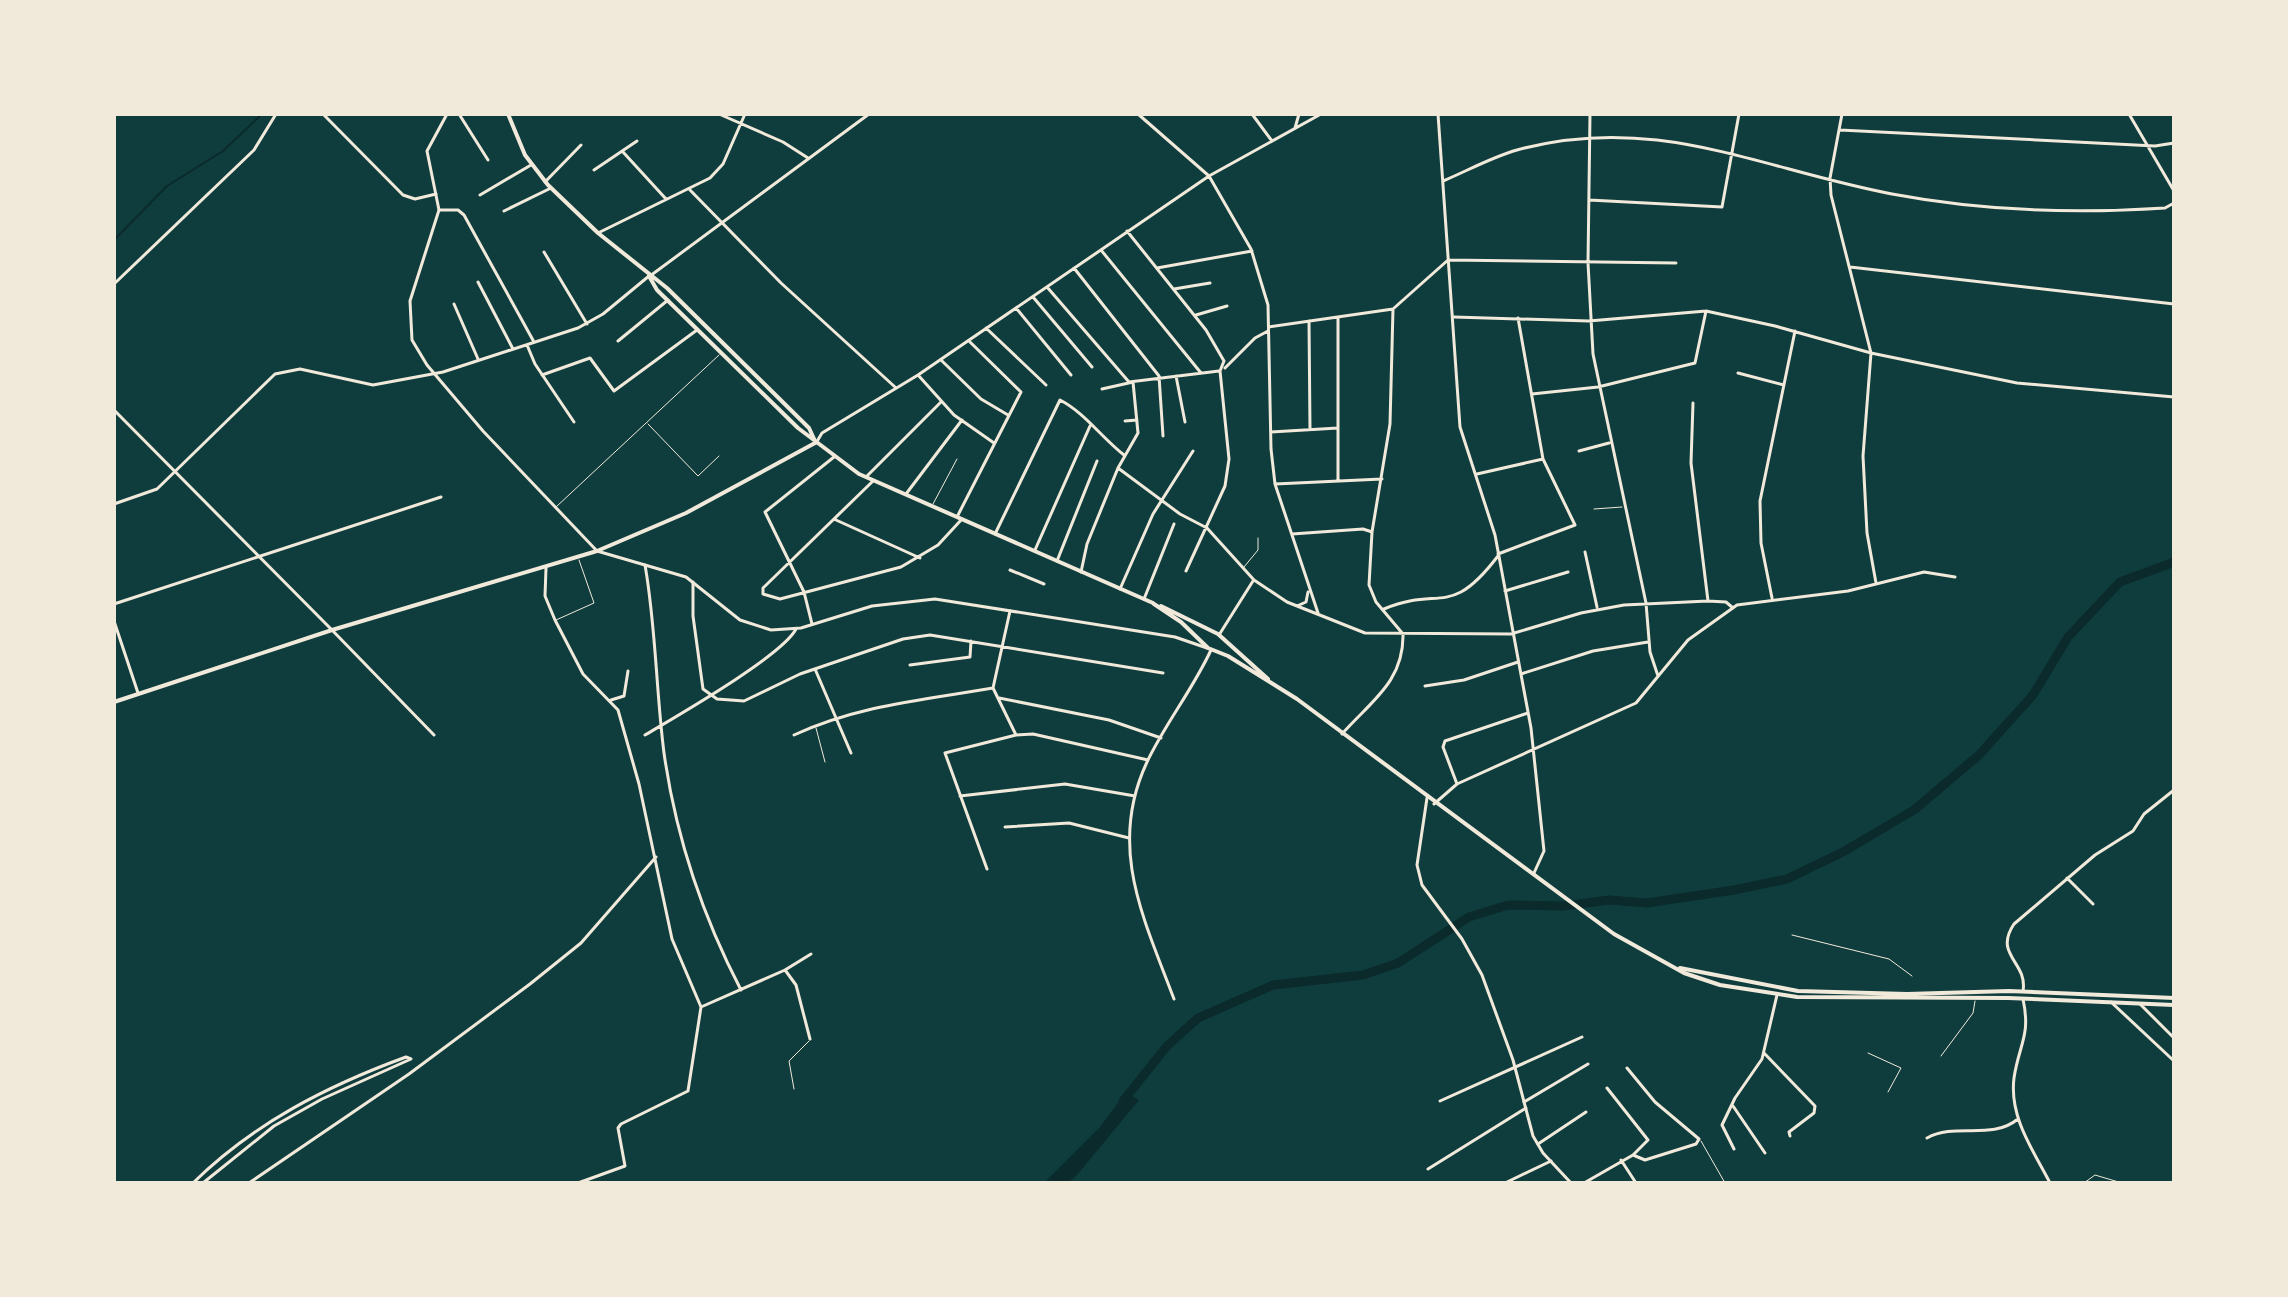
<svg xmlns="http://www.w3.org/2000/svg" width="2288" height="1297" viewBox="0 0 2288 1297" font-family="'DM Sans',sans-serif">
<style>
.water{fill:#0a2a2b}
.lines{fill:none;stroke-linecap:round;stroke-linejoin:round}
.stream{stroke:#0a2a2b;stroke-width:2}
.river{stroke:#0a2a2b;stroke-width:9}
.service{stroke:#f1e9da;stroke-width:1}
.minor{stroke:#f1e9da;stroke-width:3}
.tertiary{stroke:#f1e9da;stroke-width:3}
.primary{stroke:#f1e9da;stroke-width:4}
</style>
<rect width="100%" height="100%" fill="#0f3d3e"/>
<path class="water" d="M1126,1092L1139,1100L1077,1175L1068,1183H1044L1100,1127Z"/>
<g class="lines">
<path class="stream" d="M114,240L167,186L223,151L262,114"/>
<path class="river" d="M1123,1101L1167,1046L1198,1018L1273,985L1363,975L1398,963L1469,917L1508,905L1563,906L1609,900L1647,903L1734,890L1787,879L1843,852L1914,810L1979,755L2033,695L2068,637L2120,582L2174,562"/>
<path class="service" d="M648,424L698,476L719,456
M933,504L957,459
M556,507L719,355
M1594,509L1622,507
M1244,567L1258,550V538
M556,620L594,603L579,560
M816,728L825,762
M1792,935L1889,959L1912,976
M1868,1053L1901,1068L1888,1092
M1941,1056L1973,1013L1975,1001
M794,1089L789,1061L809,1041
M1701,1141L1725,1183
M2084,1183L2095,1175L2122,1183"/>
<path class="minor" d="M323,114L403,195L415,199L436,194
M459,114L488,160
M719,114L783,142L808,158
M1138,114L1209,176L1251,249L1268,305L1271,449L1275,484L1318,613
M1252,114L1272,141
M1438,114L1460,427L1495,535L1531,728L1544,851L1534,873
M1590,114L1588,263L1593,354L1646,603L1650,652L1658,676
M1842,114L1830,178L1831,195L1871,353L1863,456L1867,533L1876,583
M2129,114L2174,191
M1295,128L1299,114
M1840,130L2155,146L2174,143
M623,152L666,199
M594,170L637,141
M1443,181C1467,171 1492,157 1517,150C1655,112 1760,169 1892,194C1982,211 2074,214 2165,208L2174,203
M545,182L581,145
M690,190L781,283L895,387
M480,195L531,165
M1589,200L1722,207L1739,114
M439,210H458L464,215L534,342
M504,211L551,188
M1127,231L1206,330L1224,361L1220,371L1229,459L1225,486L1186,571
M598,233L710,178L723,164L745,114
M1101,250L1201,373
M544,252L587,324
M1448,260L1676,263
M1850,267L2174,304
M1074,268L1159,376L1163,436
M1157,268L1252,251
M478,282L513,349
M114,284L254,150L276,114
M1047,287L1129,382L1219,371
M1174,289L1210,283
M1033,297L1092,367
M454,304L478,359
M1016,308L1071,375
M1196,315L1227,306
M1454,317L1589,321L1706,311L1775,326L1871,353L2017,383L2174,397
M1309,321L1310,429
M1269,327L1393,309L1448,260
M986,328L1046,385
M618,341L668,300
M527,345L535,364L574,422
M941,360L981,399L1008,415
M1225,368L1255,338L1268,331
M1738,373L1784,385
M542,375L590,358L614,391L697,330
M918,375L954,415L994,443
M1176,376L1185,422
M1532,394L1598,387L1695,363L1706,311
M1693,403L1691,463L1708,601
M1125,421L1137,420
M1271,432L1338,428
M816,443L822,433L918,375L1209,176L1321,114
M1579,451L1609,443
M1118,468L1180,514L1207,528L1254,580L1287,602L1365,633L1511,634L1581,613L1624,605L1708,601L1726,602L1733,608
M1477,474L1543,459
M867,476L941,402
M1338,480V318
M873,481L763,588V594L780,599L901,567L938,545L962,519
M1275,484L1382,479
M906,494L962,420
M114,504L157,489L275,374L300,369L373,385L443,372L578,328L603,314L649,276
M957,517L1021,392L970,342
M836,520L920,558
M995,534L1060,400C1085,413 1101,437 1124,455
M1292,534L1363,529L1372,532
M1035,550L1090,426
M1585,552L1597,607
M1498,554L1575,525L1543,459L1518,318
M1057,561L1097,461
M645,565C656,627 656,691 664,753C676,838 702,915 741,990
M546,568L545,596L555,620L583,674L618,710L639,784L672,939L701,1007L688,1091L621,1124L618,1128L625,1166L578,1183
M1010,570L1044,584
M1081,572L1087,544L1118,468L1138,433L1133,382L1102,389
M693,582V616L703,689L717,699L744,701L800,674L903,639L930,635L1163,673
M1120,589L1153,514L1193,451
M1505,591L1568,572
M1772,598L1761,543L1760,501L1795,331
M1144,599L1174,524
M114,604L441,497
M1297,606L1306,602L1308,592
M1384,609C1441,585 1449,620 1498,556
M1010,611L993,688L1016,735
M114,621L138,693
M812,624L804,592L765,512L834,457
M332,630L434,735
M1219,635L1253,581
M910,665L970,657L971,641
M815,669L851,753
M1521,674L1593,651L1648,642
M1425,686L1464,680L1518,662
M999,698L1109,720L1161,738
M611,700L624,696L628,671
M1342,734C1370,702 1404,682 1403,634L1376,602L1369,585L1372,532L1390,424L1393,309
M645,735C675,717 782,656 796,629
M794,735C860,705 923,700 993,688
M1457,784L1443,747L1445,741L1528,713
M960,796L1065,784L1135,796
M1434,804L1457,784L1636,703L1688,640L1737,605L1848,591L1924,572L1955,577
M1005,827L1069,823L1129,838
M987,869L945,753L1016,735L1033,734L1148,760
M2067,878L2093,904
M785,970L796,985L810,1039
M2023,991C2028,962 1993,955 2014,924L2095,855L2133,831L2144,814L2174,790
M1174,999C1144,919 1107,847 1147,762C1165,724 1193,689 1211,650
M2023,999C2031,1036 2019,1044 2014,1078C2009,1117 2033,1150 2050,1183
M2111,1002L2174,1061
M2140,1004L2174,1038
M701,1007L785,970L811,954
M1764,1053L1815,1106L1814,1113L1789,1132L1790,1136
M1607,1088L1648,1140L1633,1155
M1440,1101L1582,1037
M1524,1102L1588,1064
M1733,1106L1765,1153
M1927,1138C1956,1122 1991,1141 2018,1119
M1538,1144L1586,1112
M1734,1149L1722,1125L1735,1098L1762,1059L1777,995
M1621,1160L1636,1183
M1428,1169L1526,1108
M193,1183C254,1123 327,1086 406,1057L411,1059L322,1099L274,1126L203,1183
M249,1183L409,1074L530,984L581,943L656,857
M1505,1183L1551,1161
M1584,1183L1633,1155L1645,1160L1696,1144L1699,1139L1655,1102L1627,1068"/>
<path class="tertiary" d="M447,114L427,151L439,210L410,301L412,340L427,365L483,431L597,551L686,577L740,620L771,630L801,628L872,606L935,599L1175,637L1207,648
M650,276L869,114
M114,410L332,630
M1427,798L1417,865L1422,885L1462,939L1482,975L1513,1060L1533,1136L1543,1153L1571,1183"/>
<path class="primary" d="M508,114L525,155L548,185L598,233L667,288L809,428L815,441
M649,276L657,290L798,428L859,474L1153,603
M1154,604L1181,622L1208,648L1228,656L1297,699L1614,934L1684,973L1720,985L1797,997L2008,998L2174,1005
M1161,606L1218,634L1268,679
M114,702L332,630L597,551L686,513L815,443
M1680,968L1798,991L1907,994L2009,991L2174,998"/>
</g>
<rect width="2288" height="1297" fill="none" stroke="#f1e9da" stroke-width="232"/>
</svg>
